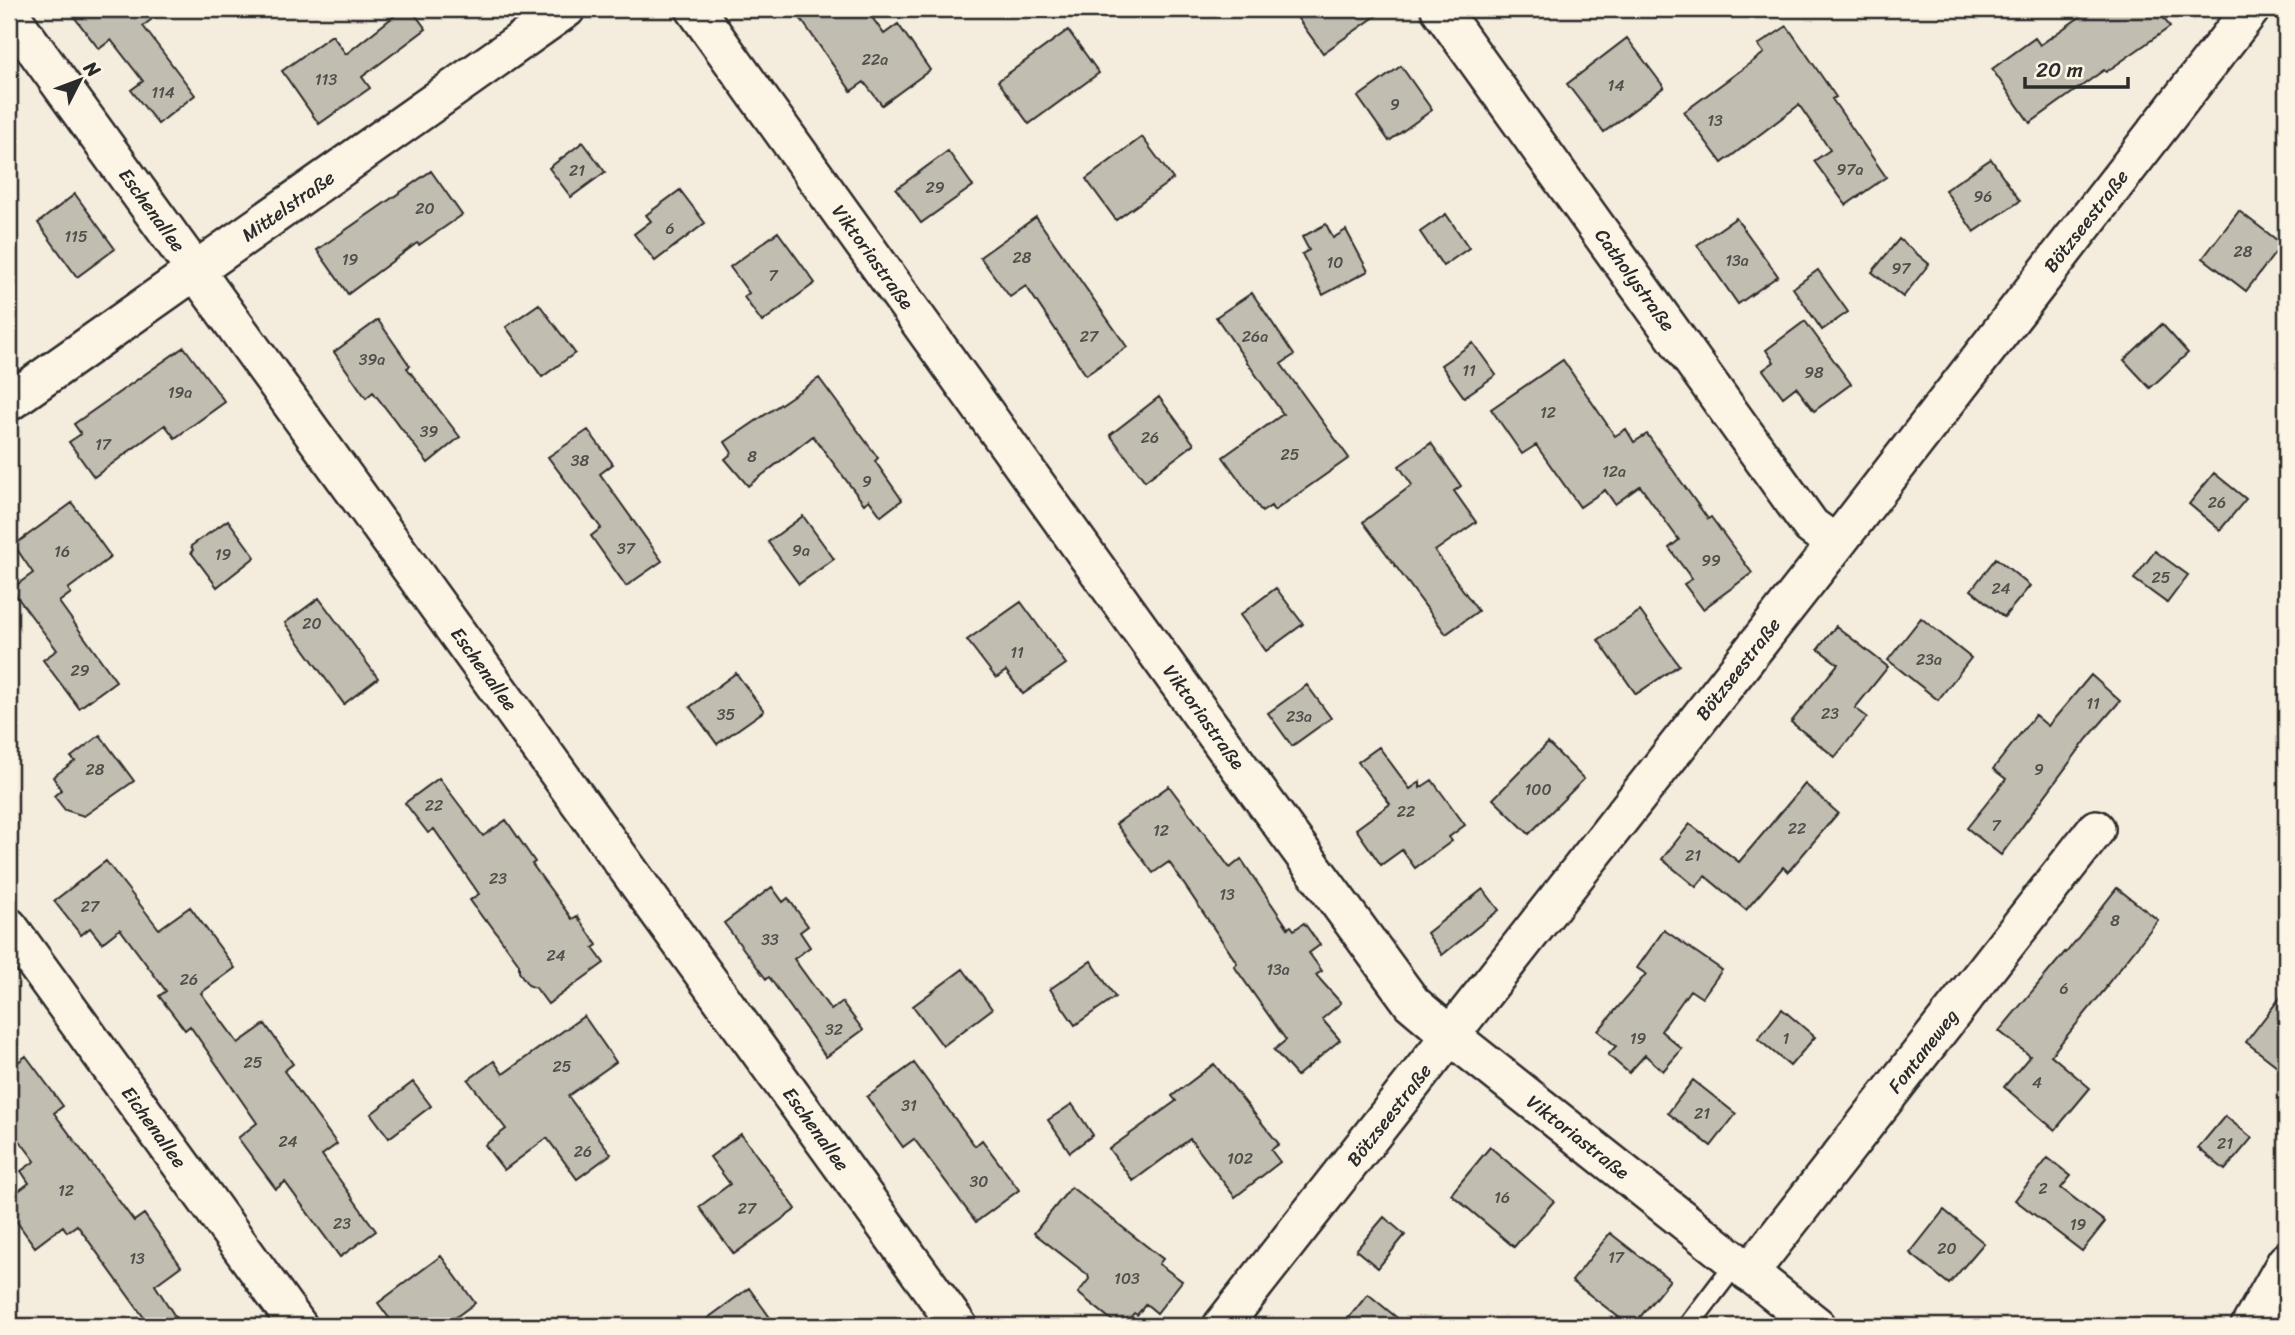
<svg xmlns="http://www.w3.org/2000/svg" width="2295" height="1335" viewBox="0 0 2295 1335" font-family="Sriracha,sans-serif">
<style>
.building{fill:#c2bdb1;stroke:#2b2b2b;stroke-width:2}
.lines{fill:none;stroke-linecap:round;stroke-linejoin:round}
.lane-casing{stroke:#2b2b2b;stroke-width:24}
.street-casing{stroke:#2b2b2b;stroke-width:42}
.lane{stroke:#fcf5e5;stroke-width:19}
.street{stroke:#fcf5e5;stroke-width:37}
.labels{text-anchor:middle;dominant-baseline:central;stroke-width:5;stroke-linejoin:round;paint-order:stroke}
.number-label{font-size:16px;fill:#51504c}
.street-label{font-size:19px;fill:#2b2b2b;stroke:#fcf5e5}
</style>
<rect width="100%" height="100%" fill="#f4edde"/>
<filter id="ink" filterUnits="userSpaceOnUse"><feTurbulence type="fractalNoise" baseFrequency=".0143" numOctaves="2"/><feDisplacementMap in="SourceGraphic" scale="14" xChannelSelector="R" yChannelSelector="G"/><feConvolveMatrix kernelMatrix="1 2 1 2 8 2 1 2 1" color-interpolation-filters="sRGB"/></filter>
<g filter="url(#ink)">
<path class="building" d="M68,9H165L143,26L195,95L158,124L131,90L143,81L111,40L99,49Z
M403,9H411L426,29L362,77L370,88L319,124L282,71L332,35L346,54Z
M794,9H866L884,34L898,24L930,70L882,105L864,82L851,91Z
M1291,9H1386L1323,53Z
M2091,9H2157L2170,27L2106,72L2104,70L2030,123L1992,69L2035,38L2040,45Z
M1787,26L1836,97L1832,99L1886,177L1846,205L1814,161L1830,150L1799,105L1722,163L1684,112L1764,53L1758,45Z
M1068,30L1099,73L1029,124L998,81Z
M1627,38L1664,87L1604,132L1567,84Z
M1401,66L1432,110L1389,141L1358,97Z
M1142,137L1173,179L1116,220L1086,179Z
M583,142L605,172L571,197L549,168Z
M948,151L973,186L921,223L896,189Z
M1991,159L2020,201L1974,232L1945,190Z
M431,171L462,215L419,245L417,243L348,294L317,250Z
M680,190L705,223L655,261L634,234L651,221L646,215Z
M75,194L115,249L77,277L38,223Z
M2239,211L2282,244L2246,291L2203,258Z
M1446,214L1469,248L1443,266L1420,232Z
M1036,217L1127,347L1086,375L1026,286L1010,297L980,257Z
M1736,218L1778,276L1738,304L1697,245Z
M1326,224L1333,238L1346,230L1368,271L1323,295L1302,254L1309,250L1302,237Z
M778,232L815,283L762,322L744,297L749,293L730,267Z
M1899,239L1929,264L1903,297L1872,272Z
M1818,270L1848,312L1822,330L1793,288Z
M1252,293L1294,355L1281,364L1349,458L1274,511L1271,506L1262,512L1223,457L1283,414L1216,317Z
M539,304L575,353L542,377L506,327Z
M378,320L410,366L407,368L460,437L428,463L373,392L366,398L334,352Z
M1805,321L1851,384L1814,411L1796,387L1783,397L1763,370L1774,362L1766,350Z
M2162,324L2188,353L2150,388L2124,360Z
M1473,343L1496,375L1464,397L1441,365Z
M184,347L225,402L175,438L165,425L94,477L69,442L81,434L74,424Z
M1563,360L1615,436L1626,429L1634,442L1647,434L1708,519L1711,517L1752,573L1703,609L1684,584L1692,579L1669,548L1679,540L1640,486L1615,504L1605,490L1580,507L1536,445L1522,454L1491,409Z
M819,378L878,458L875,461L902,500L881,516L869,500L864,504L813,436L748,486L725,459L732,453L725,442Z
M1159,397L1194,444L1145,481L1110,435Z
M588,430L613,464L600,474L662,561L626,586L591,536L601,528L548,457Z
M1431,443L1461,486L1454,491L1476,522L1435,551L1478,611L1446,634L1363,522L1412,485L1399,466Z
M2214,473L2246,499L2220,530L2189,504Z
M72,503L111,557L68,589L71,593L59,602L116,681L79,708L43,660L57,650L11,589L33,573L14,545Z
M803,516L834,559L799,584L768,542Z
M228,520L255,557L217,587L191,552L193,550L191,546Z
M2155,551L2188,575L2167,603L2134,579Z
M1996,558L2030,586L2004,617L1971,590Z
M1276,588L1303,624L1266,651L1240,615Z
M319,598L378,678L344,704L285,623Z
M1021,602L1066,664L1023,694L1006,671L996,678L967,640Z
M1640,611L1679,665L1636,694L1598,640Z
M1921,618L1971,658L1938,700L1888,660Z
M1836,626L1888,667L1855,708L1867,717L1835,757L1791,722L1838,664L1818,649Z
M736,673L764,711L717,744L690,707Z
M2091,675L2120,701L2087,739L2001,855L1967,828L2006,779L1993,769L2035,715L2048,726Z
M1307,685L1331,718L1292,746L1268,713Z
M100,735L134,781L84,816L65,810L54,796L61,790L53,777L75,761L71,757Z
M1548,743L1584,779L1529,834L1493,799Z
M1379,747L1410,789L1420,782V788L1432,780L1465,825L1449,837L1452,841L1415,868L1402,850L1381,865L1356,829L1390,804L1358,762Z
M439,778L483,836L506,820L535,862L532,864L572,919L577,916L597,945L593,948L604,963L548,1004L536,988L528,985L519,972V964L487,920L485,921L470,900L479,894L434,829L428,833L405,803Z
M1805,784L1838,813L1788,872L1783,867L1746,910L1705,876L1696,887L1662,859L1690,824L1739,862Z
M1169,786L1230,868L1241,859L1288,928L1291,926L1294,930L1304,923L1320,945L1309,953L1322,971L1316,975L1341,1003L1322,1019L1340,1040L1297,1076L1274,1050L1286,1040L1234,966L1237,963L1169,862L1153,873L1116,824Z
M106,861L159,929L190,907L235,968L201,993L238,1043L265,1024L293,1064L284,1071L337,1144L322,1155L376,1231L340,1257L285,1182L276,1189L238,1138L257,1123L190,1026L185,1030L159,996L166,991L120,929L102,943L90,928L81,935L54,901Z
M772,887L783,902L788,898L808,926L800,932L810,947L794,959L831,1010L842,1002L863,1030L826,1057L769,977L766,979L724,923Z
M2117,888L2158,920L2106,986L2107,987L2051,1055L2090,1088L2055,1130L2004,1087L2030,1056L1999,1031L2065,952L2066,953Z
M1483,889L1499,910L1442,955L1427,933Z
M1664,930L1722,970L1702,998L1690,990L1661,1031L1682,1049L1663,1071L1645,1055L1629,1073L1608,1055L1616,1046L1598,1031L1646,974L1637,968Z
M1091,961L1115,997L1075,1025L1050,989Z
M963,969L992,1009L943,1046L913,1006Z
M2286,990V1073L2246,1042Z
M1782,1009L1815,1037L1790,1066L1758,1039Z
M584,1016L616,1062L568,1096L611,1154L577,1179L547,1138L504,1170L485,1145L506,1129L468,1080L494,1061L503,1074Z
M26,1056L63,1106L54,1113L134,1221L144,1214L181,1266L155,1285L181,1326H150L77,1225L67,1232L63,1226L35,1247L9,1211V1198L29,1183L21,1171L35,1161L9,1126V1069Z
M914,1063L975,1146L982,1140L1019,1190L976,1222L914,1139L903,1147L867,1097Z
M1214,1064L1279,1144L1271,1150L1280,1162L1235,1197L1190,1139L1133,1181L1109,1149L1176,1101L1172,1096Z
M1693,1080L1736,1114L1711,1146L1668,1113Z
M413,1082L431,1106L389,1138L371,1114Z
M1072,1104L1093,1135L1070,1152L1048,1120Z
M2225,1116L2252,1138L2225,1170L2198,1148Z
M741,1134L796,1209L734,1254L699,1207L730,1184L710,1157Z
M1490,1147L1554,1201L1514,1247L1451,1194Z
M2048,1158L2071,1176L2061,1188L2105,1222L2082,1251L2015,1200Z
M1071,1187L1163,1259L1159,1264L1182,1281L1157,1313L1146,1304L1137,1315L1134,1313L1124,1326H1119L1078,1293L1089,1279L1088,1275L1034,1233Z
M1944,1210L1984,1243L1949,1284L1910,1253Z
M1384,1217L1405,1235L1378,1268L1356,1250Z
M1610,1233L1670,1280L1633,1326H1630L1572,1281Z
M441,1256L475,1303L444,1326H395L378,1303Z
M749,1288L776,1326H697Z
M1368,1294L1407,1326H1342Z"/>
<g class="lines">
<g class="lane-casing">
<path id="lane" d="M1688,1326L1736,1263"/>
</g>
<g class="street-casing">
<path id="street" d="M695,9L1203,717L1412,1003L1451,1036L1817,1326
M1440,9L1811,526L1836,544
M9,13L958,1326
M9,402L566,9
M9,927L298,1326
M1749,1273L2096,829
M1222,1326L1836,544L2251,9
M2250,1326L2286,1262"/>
</g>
<use href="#lane" class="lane"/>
<use href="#street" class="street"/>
</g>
</g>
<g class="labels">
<g class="number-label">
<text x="875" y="59">22a</text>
<text x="326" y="79">113</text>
<text x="1616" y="85">14</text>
<text x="163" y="92">114</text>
<text x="1395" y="104">9</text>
<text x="1715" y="120">13</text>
<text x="1850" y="169">97a</text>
<text x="577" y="170">21</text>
<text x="935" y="187">29</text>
<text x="1983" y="196">96</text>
<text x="425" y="208">20</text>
<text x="670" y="228">6</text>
<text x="76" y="236">115</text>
<text x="2243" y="251">28</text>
<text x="1022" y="257">28</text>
<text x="350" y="259">19</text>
<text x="1737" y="260">13a</text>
<text x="1335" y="262">10</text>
<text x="1901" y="268">97</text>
<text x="773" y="275">7</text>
<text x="1089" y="336">27</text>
<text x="1255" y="336">26a</text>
<text x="372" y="359">39a</text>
<text x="1469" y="370">11</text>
<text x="1814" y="372">98</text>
<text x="180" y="392">19a</text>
<text x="1548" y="412">12</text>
<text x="429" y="431">39</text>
<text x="1150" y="437">26</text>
<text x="103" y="444">17</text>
<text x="1290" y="454">25</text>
<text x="752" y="456">8</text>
<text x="580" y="460">38</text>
<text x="1614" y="471">12a</text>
<text x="867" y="481">9</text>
<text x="2217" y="502">26</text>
<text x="626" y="548">37</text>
<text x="801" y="550">9a</text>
<text x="62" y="551">16</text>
<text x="223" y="554">19</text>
<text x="1711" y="560">99</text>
<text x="2161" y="577">25</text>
<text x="2001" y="588">24</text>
<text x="312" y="623">20</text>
<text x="1017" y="652">11</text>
<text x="1929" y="659">23a</text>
<text x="80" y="670">29</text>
<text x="2093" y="703">11</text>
<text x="1830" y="713">23</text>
<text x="726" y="714">35</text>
<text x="1299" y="716">23a</text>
<text x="95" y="769">28</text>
<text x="2039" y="769">9</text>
<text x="1538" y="789">100</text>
<text x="434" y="805">22</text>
<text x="1406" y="811">22</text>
<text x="1996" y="825">7</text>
<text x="1797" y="828">22</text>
<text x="1161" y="830">12</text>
<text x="1693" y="855">21</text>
<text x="498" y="878">23</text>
<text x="1227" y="894">13</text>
<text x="90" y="906">27</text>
<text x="2115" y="920">8</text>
<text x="770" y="939">33</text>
<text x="556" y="955">24</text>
<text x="1278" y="969">13a</text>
<text x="189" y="979">26</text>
<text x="2064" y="988">6</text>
<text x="834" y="1029">32</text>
<text x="1638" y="1038">19</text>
<text x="1786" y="1038">1</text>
<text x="253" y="1062">25</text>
<text x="562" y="1066">25</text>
<text x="2037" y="1082">4</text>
<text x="909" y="1105">31</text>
<text x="1702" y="1113">21</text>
<text x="288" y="1141">24</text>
<text x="2225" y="1143">21</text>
<text x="583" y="1151">26</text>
<text x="1240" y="1158">102</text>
<text x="979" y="1181">30</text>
<text x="2043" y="1188">2</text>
<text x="66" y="1190">12</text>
<text x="1502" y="1197">16</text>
<text x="747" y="1208">27</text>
<text x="342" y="1223">23</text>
<text x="2078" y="1224">19</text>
<text x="1947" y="1248">20</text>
<text x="1616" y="1257">17</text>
<text x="137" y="1258">13</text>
<text x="1127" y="1278">103</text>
</g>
<g class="street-label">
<text transform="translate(288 206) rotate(-35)">Mittelstraße</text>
<text transform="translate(152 210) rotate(54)">Eschenallee</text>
<text transform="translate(2086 221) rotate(-52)">Bötzseestraße</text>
<text transform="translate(873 257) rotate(54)">Viktoriastraße</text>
<text transform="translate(1635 280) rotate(54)">Catholystraße</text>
<text transform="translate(484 669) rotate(54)">Eschenallee</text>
<text transform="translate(1738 669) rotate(-52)">Bötzseestraße</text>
<text transform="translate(1204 717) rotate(54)">Viktoriastraße</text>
<text transform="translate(1923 1051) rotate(-52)">Fontaneweg</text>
<text transform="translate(1389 1115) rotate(-52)">Bötzseestraße</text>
<text transform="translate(154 1127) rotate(54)">Eichenallee</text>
<text transform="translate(816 1129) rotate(54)">Eschenallee</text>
<text transform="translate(1578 1137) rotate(38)">Viktoriastraße</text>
</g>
</g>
<rect width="2295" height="1335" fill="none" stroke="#fcf5e5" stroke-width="35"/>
<rect x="18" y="18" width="2260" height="1300" fill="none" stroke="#2b2b2b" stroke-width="2.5" filter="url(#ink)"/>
<g transform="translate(80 80) rotate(48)" stroke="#fcf5e5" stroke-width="5" paint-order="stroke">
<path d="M0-5L12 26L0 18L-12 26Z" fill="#2b2b2b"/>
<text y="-10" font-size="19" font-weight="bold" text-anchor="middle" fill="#2b2b2b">N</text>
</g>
<path d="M2025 77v10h103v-10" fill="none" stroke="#2b2b2b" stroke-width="3.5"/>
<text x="2036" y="77" font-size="21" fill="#2b2b2b" stroke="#fcf5e5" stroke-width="5" paint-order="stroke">20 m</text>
</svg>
